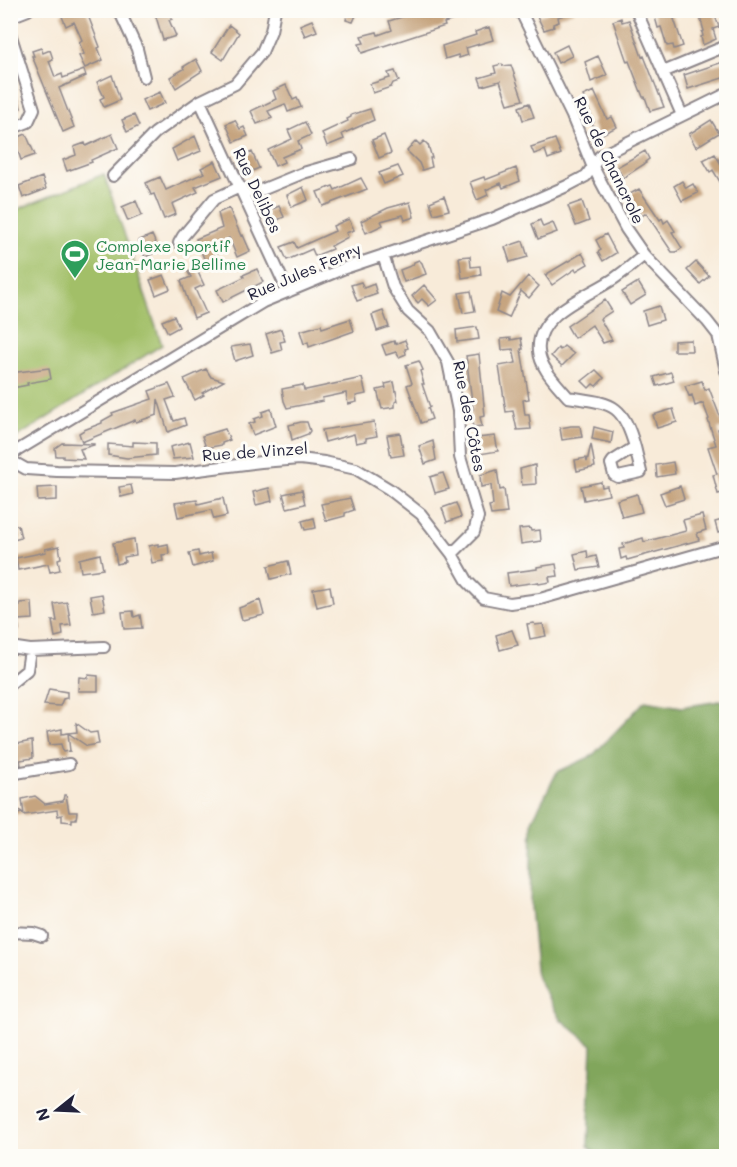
<svg xmlns="http://www.w3.org/2000/svg" width="737" height="1167" viewBox="0 0 737 1167" font-family="Mali,sans-serif">
<style>
.green{fill:#a2bf67;stroke:#627051;stroke-width:1.5}
.forest{fill:#81a65c;stroke:#52644c;stroke-width:1.5}
.building{fill:#c6a47f}
.lines{fill:none;stroke-linecap:round;stroke-linejoin:round}
.minor-casing{stroke:#8d868a;stroke-width:14}
.minor{stroke:#fff;stroke-width:10}
.labels{text-anchor:middle;dominant-baseline:central;stroke-width:6;stroke-linejoin:round;paint-order:stroke}
.street-label{font-size:16px;fill:#22223b;stroke:#fdfcf7}
.leisure-label{font-size:16px;fill:#27864d;stroke:#fdfcf7;text-anchor:start}
</style>
<rect width="100%" height="100%" fill="#fdfcf7"/>
<filter id="ink" filterUnits="userSpaceOnUse"><feTurbulence type="fractalNoise" baseFrequency=".0167" numOctaves="2"/><feDisplacementMap in="SourceGraphic" scale="12" xChannelSelector="R" yChannelSelector="G"/><feConvolveMatrix kernelMatrix="1 2 1 2 8 2 1 2 1" color-interpolation-filters="sRGB"/></filter>
<filter id="wash" filterUnits="userSpaceOnUse"><feTurbulence type="fractalNoise" baseFrequency=".008" numOctaves="4" result="noise"/><feDisplacementMap in="SourceGraphic" scale="24" xChannelSelector="R" yChannelSelector="G"/><feGaussianBlur stdDeviation="1.35" result="paint"/><feColorMatrix in="noise" values="0 0 0 0 0 0 0 0 0 0 0 0 0 0 0 0 0 1.4 0 .05"/><feComposite in="paint" operator="in"/></filter>
<g filter="url(#wash)">
<rect width="100%" height="100%" fill="#f8ebd9"/>
<path class="green" d="M104,174L162,345L11,441V212Z"/>
<path class="forest" d="M726,700V1156H598L588,1146L592,1045L560,1019L537,978L530,907L532,821L557,772L592,756L645,701L682,707Z"/>
<g id="blocks">
<path class="building" d="M70,10H86L100,47L98,48L103,60L85,68L79,56L84,54L79,42L82,40L74,22L66,26L61,14Z
M154,10H168L172,19L169,20L176,36L163,40Z
M348,10L357,13L353,22L346,20Z
M424,10L488,12L467,19L466,16L444,23L445,26L362,53L359,44L364,43L361,36L377,32L378,35L392,30L389,21Z
M547,10H573V12L558,17L559,22L553,24L554,27L544,30L537,16L548,13Z
M653,10H671L683,46L674,49L673,45L667,46L661,27L658,28Z
M698,10H713L719,27L713,29L716,39L703,45L701,37L703,36L702,32L704,31Z
M621,18L622,22L629,20L642,57L644,56L664,107L650,111L645,97H643L629,61L627,62L613,21Z
M312,20L317,31L305,36L300,25Z
M229,25L239,33L223,60L212,52Z
M489,27L493,40L466,48L468,55L459,58L458,55L445,59L442,46L476,35L475,32Z
M567,45L572,56L558,63L553,52Z
M41,48L43,53L50,50L53,59L49,61L55,77L62,74L63,78L84,70L86,76L59,88L74,127L63,132L32,56H34L32,51Z
M598,56L607,75L591,82L585,62Z
M196,59L202,71L176,88L170,77L184,69L183,67Z
M726,61V77L688,89L684,75Z
M502,64L503,66L511,65L523,100L508,104L500,81L482,86L479,78L496,73L494,66Z
M395,71L399,81L393,83L391,87L373,93L370,84L390,78L388,73Z
M112,75L120,100L104,107L100,99L104,97L97,82Z
M286,85L293,100L297,98L301,107L288,112L285,104L268,111L272,118L257,124L251,111L276,99L273,91Z
M594,91L607,119L612,117L617,127L598,136L592,123L594,122L583,96Z
M160,92L165,103L147,111L142,100Z
M17,95L21,108L10,111V97Z
M529,103L534,117L523,120L519,107Z
M370,109L374,120L342,134L344,139L327,146L322,133L348,121L347,119L351,117V115Z
M134,115L139,126L127,132L122,120Z
M235,120L240,129L244,127L248,136L234,142L226,124Z
M711,120L719,133L696,147L689,134Z
M305,122L311,135L298,141L301,149L282,157L284,162L275,166L268,150L292,139L288,130Z
M26,134L35,155L21,160L14,139Z
M112,134L118,148L91,160L92,162L67,171L63,160L76,155L74,147L85,143L86,146Z
M384,135L391,153L379,158L372,140Z
M195,136L201,151L177,161L172,149Z
M555,139L561,154L548,159L545,150L534,154L531,147Z
M416,141L420,145L424,141L428,145L432,158H430L432,167L422,170L419,163L407,151Z
M645,151L649,159L645,162L646,163L623,178L617,167Z
M252,152L259,168L248,173L241,157Z
M715,154L722,166L726,163V178L720,182L713,170L710,172L703,160Z
M215,161L222,176L195,187L198,192L172,204L176,214L164,219L154,194L151,195L146,183L160,177L166,190L204,173L201,168Z
M398,166L403,176L384,184L379,173Z
M516,168L520,181L503,188L501,183L486,190L488,195L477,200L470,182L484,177L485,180Z
M42,177L46,189L23,198L19,186Z
M361,178L367,189L323,206L317,192L333,186L335,190Z
M682,181L686,188L693,184L698,193L682,201L674,186Z
M303,187L308,200L292,207L287,195Z
M639,189L660,220L662,218L664,223L668,220L675,231L672,232L682,248L676,252H672L646,213L642,216L635,205L634,206L628,195Z
M444,196L449,210L434,214L430,202Z
M136,201L142,215L128,221L122,207Z
M582,201L589,221L576,226L568,206Z
M410,202L414,217L405,220L403,215L381,221L383,225L366,233L361,221L388,208Z
M279,206L284,217L271,223L266,212Z
M229,208L241,236L243,235L250,251L237,257L229,238L213,246L217,255L205,261L196,239L222,228L218,213Z
M349,219L354,230L346,233L348,237L331,246L332,249L315,256L312,249L287,260L281,247L294,242L297,248L335,231L333,226Z
M540,220L543,227L553,223L557,232L538,239L532,224Z
M606,234L616,253L603,261L598,252L601,250L596,240Z
M152,235L159,251L145,257L138,241Z
M523,241L528,257L510,262L505,247Z
M582,253L588,264L576,271L575,269L552,285L545,275Z
M470,256L471,267L480,266L481,275L462,278L459,257Z
M419,260L422,263L426,274L404,282L400,270L413,265L414,262Z
M696,262L709,276L700,284L687,270Z
M196,268L204,285L195,289L206,313L194,318L181,281L191,277L188,272Z
M257,269L263,282L223,302L217,290L244,277L243,275Z
M164,275L170,289L156,295L150,280Z
M528,276L539,286L529,298L521,291L509,318L496,312L502,293L510,297Z
M361,282L364,288L374,284L377,294L357,301L351,285Z
M638,282L646,295L630,305L622,292Z
M424,285L437,300L429,306L422,299L418,303L412,296Z
M471,291L475,311L463,313L459,293Z
M605,300L612,311L600,319L612,340L603,343L592,325L574,338L567,326Z
M659,306L663,320L647,325L643,311Z
M383,311L389,327L377,331L372,315Z
M174,316L179,327L168,333L162,321Z
M350,319L354,331L309,347L308,342L304,344L300,331L321,325L322,328Z
M477,327L479,339L457,342L456,330Z
M281,329L285,341L280,342L282,350L272,353L266,334Z
M511,338V340L521,338L523,349H521L529,399L523,400L525,415H529L531,429L517,430L513,411L506,412L499,366L516,363L513,349L502,350L501,339Z
M405,340L408,348L405,349L406,354L399,357L396,352L386,355L382,345L394,341L395,344Z
M691,340L692,351H674V341Z
M250,344L253,355L235,361L231,347Z
M564,346L574,354L562,366L551,356L558,348L560,350Z
M479,354L485,416L480,417L482,426L473,427L470,409H473L466,356Z
M419,361L423,370L420,371L424,384H422L430,407L428,408L432,419L421,423L407,385L412,383L406,365Z
M49,368L51,379L27,383L28,385L12,388L10,373Z
M206,369L211,377L224,381L202,393L204,395L195,400L184,379Z
M596,370L604,378L596,386L593,384L589,388L582,381Z
M671,372L674,381L657,386L654,377Z
M362,378L366,394L356,396L357,402L348,404L346,393L322,398L323,401L287,408L284,401L282,389L303,385L304,390H306Z
M702,381L705,390L709,388L724,427L718,429L726,454V459L722,460L726,480V492L718,494L713,475L717,474L708,447L716,445L708,420L709,419L703,403L695,406L692,395L689,396L685,386Z
M394,382L398,401L395,402V407L382,409L377,390L386,388L385,384Z
M169,384L175,397L166,400L174,421L184,418L186,425L168,432L158,399L157,415L136,422L135,420L82,442L79,433L84,430L102,423V421L113,415L112,413L152,399L149,391Z
M271,409L276,426L253,435L249,424L255,422L254,419L263,416L262,412Z
M673,409L677,422L657,428L653,415Z
M301,422H307L310,431L308,434L292,440L289,425Z
M374,422L377,436L366,438V441L356,443L354,434L325,442L322,430Z
M571,426H580L582,437L562,440L560,428Z
M594,427L613,432L611,443L592,439Z
M225,429L230,440L222,443V445L206,448L202,436Z
M400,433L404,455L391,457L387,435Z
M495,436L498,451L480,454L477,438Z
M433,441L436,460L425,464L419,446Z
M133,442L156,443V455L127,458L108,455V444L133,446Z
M190,442L194,457L173,459L170,447Z
M62,443L94,444V445L80,449L84,459L63,458V456H56L55,448Z
M591,444L595,467L577,471L575,460L586,458L587,462Z
M673,462L675,474L657,477L656,465Z
M535,465L536,484L522,485L520,469Z
M497,470L500,490L504,489L507,513L491,515L489,506L493,505L491,485L481,487L480,475Z
M443,473L449,489L435,493L430,477Z
M601,482L602,487L607,486L609,495L584,500L581,486Z
M131,485L133,494L121,497L119,487Z
M680,486L684,499L665,505L660,493Z
M57,487V500L38,501L37,488Z
M269,488L272,501L256,505L253,492Z
M302,490L305,504L287,508L283,494Z
M637,494L642,512L622,517L617,500Z
M223,498L227,516L214,519L211,510L178,517L175,503L197,500L198,504Z
M350,498L354,510L345,513V516L326,521L321,504Z
M456,503L461,517L447,522L442,508Z
M702,515L706,530L697,533L699,540L627,560L626,557L621,559L619,549L624,548L623,544L643,538L644,542L686,531L683,520Z
M314,518L316,528L305,530L302,521Z
M726,519V531L718,533L715,522Z
M18,525L21,538L10,541V526Z
M530,528L531,531L540,530L541,541L521,544L519,529Z
M134,539L136,555L124,557L125,562L117,564L113,543Z
M158,544V546L168,544L169,554L162,555L163,561L152,563L149,546Z
M59,546L61,558L58,559L60,570L50,572L48,564L18,570L16,558L46,552L45,549Z
M198,551L199,556L211,553L213,561L193,567L189,553Z
M587,551L588,558L596,556L599,567L578,570L574,554Z
M100,554L103,569L81,572L79,559Z
M288,561L291,574L271,579L268,566Z
M556,564L558,576L549,577L550,582L539,584L538,582L509,586L507,573L537,569V567Z
M330,586L333,603L317,607L313,589Z
M102,594L105,610L93,612L90,596Z
M260,600L264,615L242,620L239,608Z
M32,602L33,619L17,620L16,606H20V603Z
M67,602L71,625L62,626L63,635L55,637L52,621H57L54,604Z
M133,611L134,617L140,615L142,628L124,629L122,612Z
M18,622L19,630L10,631V623Z
M534,623L535,625L543,624L546,636L530,639L527,624Z
M512,630L518,645L500,650L496,635Z
M88,675L98,676V691H78L79,677L88,678Z
M49,689L67,692V698L63,699L60,706L44,705Z
M76,723L90,733L97,732L99,744L87,746L68,733L77,732Z
M62,729V734L68,733L70,751L63,752L61,744L49,745L47,732Z
M32,741L33,758L20,760L21,765L11,766V745Z
M64,795H66L69,812H77L76,819H72V822L62,821V815L58,816L57,810L24,815L22,799L35,796L45,804L63,801Z
M10,803L23,813L10,815Z"/>
</g>
</g>
<g filter="url(#ink)">
<use href="#blocks" fill-opacity="0" stroke="#8d868a" stroke-width="1.5"/>
<g class="lines">
<g class="minor-casing">
<path id="minor" d="M119,10L137,49L144,77
M520,10L572,116L592,165L626,229L644,255L707,321L718,335L726,371
M636,10L682,115
M10,17L28,10
M10,33L34,109L28,122L10,129
M663,72L726,46
M200,101L288,292
M113,176L155,133L200,101L235,84L262,52L271,31L275,10
M179,243L183,236L214,199L240,187L250,191H259L303,173L352,159
M383,255L393,287L408,311L430,331L448,362L458,411L460,457L478,517L474,532L452,554
M635,447L641,472L618,477L614,475L611,464L613,461L635,447C622,401 611,404 568,397C557,384 540,368 539,351C535,313 589,296 615,278C625,271 635,263 644,255
M10,455L263,302L345,268L492,219L567,186L586,176L600,156L726,94
M10,460L26,469L57,471L175,473L261,462L300,459L324,462L356,469L389,489L421,514L452,554L468,582L484,598L510,603L540,599L726,546
M10,647L30,650L104,647
M10,684L27,670L30,650
M10,774L69,764
M10,932L33,933L42,936"/>
</g>
<use href="#minor" class="minor"/>
</g>
</g>
<defs>
<g id="stadium-pin" transform="scale(1.5)"><path d="M0 17L-7.5 6A9.5 9.5 0 1 1 7.5 6Z" fill="#2e9e5b" stroke="#fdfcf7"/><path d="M0-5a6.5 5 0 1 0 0 10a6.5 5 0 1 0 0-10ZM-3.5-1.8h7v3.6h-7Z" fill="#fff"/></g>
</defs>
<g fill-rule="evenodd">
<use href="#stadium-pin" x="75" y="254"/>
</g>
<g class="labels">
<g class="street-label">
<text transform="translate(610 160) rotate(64)">Rue de Chancrole</text>
<text transform="translate(258 190) rotate(65)">Rue Delibes</text>
<text transform="translate(304 271) rotate(-23)">Rue Jules Ferry</text>
<text transform="translate(470 416) rotate(79)">Rue des Côtes</text>
<text transform="translate(255 451) rotate(-4)">Rue de Vinzel</text>
</g>
<g class="leisure-label">
<text x="96" y="245">Complexe sportif<tspan x="96" dy="18">Jean-Marie Bellime</tspan></text>
</g>
</g>
<rect width="737" height="1167" fill="none" stroke="#fdfcf7" stroke-width="36"/>
<g transform="translate(57 1110) rotate(252)" stroke="#fdfcf7" stroke-width="4.5" paint-order="stroke">
<path d="M0-4.5L10 22L0 15L-10 22Z" fill="#22223b"/>
<text y="-9" font-size="16" font-weight="bold" text-anchor="middle" fill="#22223b">N</text>
</g>
</svg>
